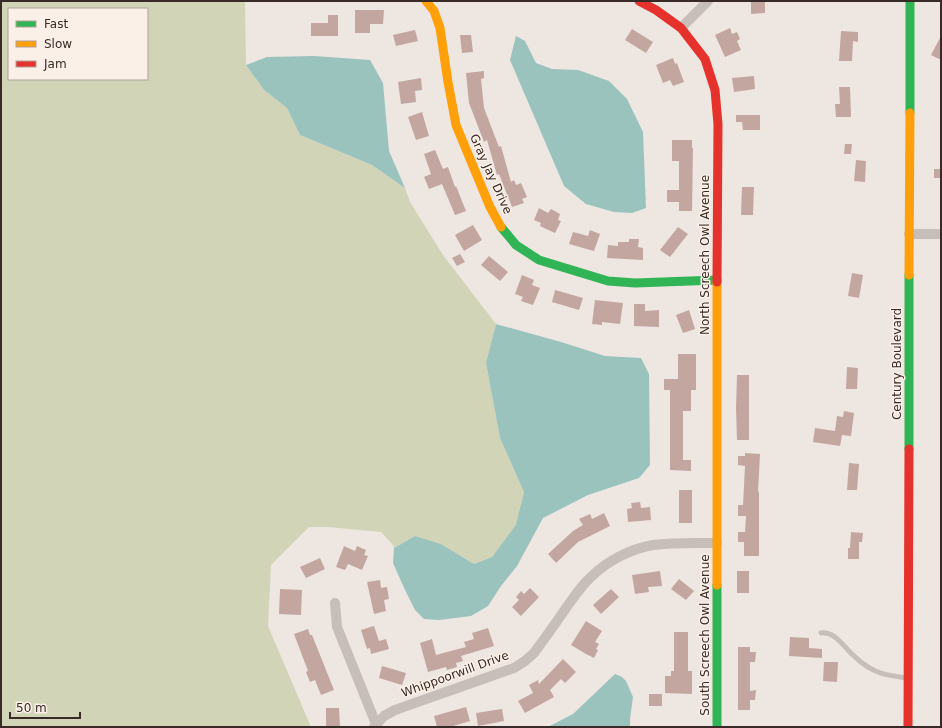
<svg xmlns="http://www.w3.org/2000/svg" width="942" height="728" viewBox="0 0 942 728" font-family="'DejaVu Sans',sans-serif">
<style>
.green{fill:#d2d4b8;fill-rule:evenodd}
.water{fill:#9ac3be}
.building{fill:#c4a6a0}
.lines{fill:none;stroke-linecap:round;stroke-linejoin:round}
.lane{stroke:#c7beb9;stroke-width:5}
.street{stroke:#c7beb9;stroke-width:10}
.fast{stroke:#30b455;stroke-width:9}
.slow{stroke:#ff9f0a;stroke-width:9}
.jam{stroke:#e5322d;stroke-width:9}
.labels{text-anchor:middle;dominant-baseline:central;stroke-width:3;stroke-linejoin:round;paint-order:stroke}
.street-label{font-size:12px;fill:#382a27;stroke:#fbf0e7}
</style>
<rect width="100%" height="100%" fill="#eee6e0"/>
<path class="green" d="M1,1H245L246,65L264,90L287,108L300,135L372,165L405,188L410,202L443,255L496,324L486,363L500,438L524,492L517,525L492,557L474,564L441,544L415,536L394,548L393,545L381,532L328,527H309L271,565L268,626L311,727H1ZM9,9H147V79H9Z"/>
<path class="water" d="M516,36L525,41L536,63L552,69L578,70L609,81L627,99L643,132L646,208L632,213L614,212L586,204L564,186L510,60Z
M314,56L370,60L383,83L389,151L405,188L372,165L300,135L287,108L264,90L246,65L267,57Z
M496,324L561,342L605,356L641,358L649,374L650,465L639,478L588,495L543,518L517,566L501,586L488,606L471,616L439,620L424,619L415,610L405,590L393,563L394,548L415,536L441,544L474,564L492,557L516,525L524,492L500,438L486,363Z
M615,674L622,677L626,681L633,697L630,719V727H548L573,714Z"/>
<path class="building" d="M751,1H765V13L751,14Z
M355,10H384L383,24H370V33H355Z
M328,15H338V36H311V23H328Z
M730,28L732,34L737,32L740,39L737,41L741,50L725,57L715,35Z
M632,29L653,42L646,53L625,40Z
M415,30L418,41L396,46L393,35Z
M841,31L858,32V42L853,41L852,61H839Z
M460,35H471L473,52L462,53Z
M941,36V60L931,55Z
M673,58L675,64L677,63L684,82L673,86L670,80L663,83L656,65Z
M484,71V78L481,79L484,108L499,147L501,146L511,182L514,180L516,185L521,183L527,197L522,199L524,203L512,207L499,174L497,175L487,140L484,142L469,103L466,73Z
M754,76L755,89L734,92L732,78Z
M421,78L422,90L415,91L416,102L401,104L398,82Z
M839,87H850L851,117H836L835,104H840Z
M422,112L429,136L416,140L408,117Z
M736,115H760V130H743L742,122H736Z
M672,140H692V148H693L692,211H679V202H667V190H679V161H672Z
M845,144H852L851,154H844Z
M435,150L443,169L448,167L455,187L456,186L466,211L455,215L442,184L429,189L424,177L431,174L424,154Z
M856,160L866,161L865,182L854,181Z
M934,169H941V178H934Z
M742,187H754L753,215H741Z
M539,208L548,213L551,209L560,214L558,220L561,221L555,233L540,226L541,223L534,220Z
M473,225L482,240L464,251L455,235Z
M678,227L688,234L670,257L660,250Z
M590,230L600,234L594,251L569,244L573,232L588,236Z
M629,239H639L638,247L643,248V260L607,258L608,245L618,246V242H629Z
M460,254L465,262L457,266L452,258Z
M489,256L508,272L500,281L481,265Z
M852,273L863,275L859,298L848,296Z
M522,275L534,280L532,285L540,288L533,305L521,301L523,297L515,294Z
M555,290L583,298L579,310L552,302Z
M595,300L623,303L620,324L602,322V325L592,324Z
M634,304H645V311L659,310V327L634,326Z
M689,310L695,329L683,333L676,315Z
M678,354H696V390H691V411H683V460H691V471L670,470V390H664V379H678Z
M847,367L858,368L857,389H846Z
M737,375H749V440H737L736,408Z
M844,411L854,413L851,436L842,435L840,446L813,442L815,428L835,431L837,416L843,417Z
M745,453L760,454L758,492H759V556H744V542H738V532H745L746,516H738V505H743L745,466L738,465V456H745Z
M849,463L859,464L857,490H847Z
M679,490H692V523H679Z
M640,502L641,508L650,507L651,520L628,522L627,509L632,508L631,503Z
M604,513L610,526L578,542L556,563L548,554L573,531L583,525L579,519L590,514L592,519Z
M851,532L863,533L862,542H859V559H848V548H850Z
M344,546L355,551L357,546L366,550L364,555L368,556L362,570L348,564L345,570L336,567Z
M320,558L325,569L306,578L300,567Z
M660,571L662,586L648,587L649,592L635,594L632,575Z
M737,571H749V593H737Z
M679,579L694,591L686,600L671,589Z
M380,580L381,588L387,587L389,599L384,600L386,611L374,614L367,582Z
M530,588L539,597L521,616L512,607L519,600L516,597L521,591L524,594Z
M280,589L302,590L301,615L279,614Z
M611,589L619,597L601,614L593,605Z
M586,621L602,631L595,642L599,644L596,649L598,650L594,658L586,654L571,645Z
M374,626L379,641L386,639L389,649L371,654L370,648L367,649L361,630Z
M488,628L494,646L461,656L463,661L456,663L457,667L447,670L446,667L428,672L420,643L432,639L436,655L466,647L464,642L474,639L472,633Z
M308,629L310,635H312L334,690L321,695L315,680L310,682L306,672L308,671L294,634Z
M674,632H688V671H692V694L665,693V676H671V671H674Z
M790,637L809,638V648L822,649V658L789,656Z
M738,647H750V652H756L755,662H750V691L756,690L755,700H750V710H738Z
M563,659L576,672L565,683L561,679L550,690L554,697L525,713L518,701L533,693L529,685L538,680L539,684Z
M824,662H838L837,682L823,681Z
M382,666L406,673L402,685L379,678Z
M649,694H662V706H649Z
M466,707L470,721L450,727H437L434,716Z
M326,708H339L340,727H326Z
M502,709L504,721L478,726L476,713Z"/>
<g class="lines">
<path class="lane" d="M821,633C835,631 844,647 853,655C858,660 863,664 868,667C880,675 894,676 907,678"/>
<path class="street" d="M681,28L708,1
M909,234H941
M335,603L337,627L376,724
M374,727L384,716L395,710L514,668L525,661L534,653C545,638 556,623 566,608C574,597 581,586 591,577C607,561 630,549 653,545C674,542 696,543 717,543"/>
<path class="fast" d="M910,113V1
M501,227L516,245L539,260L608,281L635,283L717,280
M909,449V275
M717,585V727"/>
<path class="slow" d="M426,1L434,11L440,28L448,82L456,125L490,207L501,227
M909,275L910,113
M717,282V585"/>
<path class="jam" d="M639,1L656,10L681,28L705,59L715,90L718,124L717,282
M908,727L909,449"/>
</g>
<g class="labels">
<g class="street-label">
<text transform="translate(491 174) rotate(66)">Gray Jay Drive</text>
<text transform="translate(705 255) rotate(-90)">North Screech Owl Avenue</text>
<text transform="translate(897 364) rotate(-90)">Century Boulevard</text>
<text transform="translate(705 635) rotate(-90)">South Screech Owl Avenue</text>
<text transform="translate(455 674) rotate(-20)">Whippoorwill Drive</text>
</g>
</g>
<rect width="942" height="728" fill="none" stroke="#382a27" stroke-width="4"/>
<rect x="8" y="8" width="140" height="72" fill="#fbf0e7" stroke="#ada19a"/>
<rect x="16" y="21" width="20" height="6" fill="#30b455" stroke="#ada19a"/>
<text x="44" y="28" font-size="12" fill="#382a27">Fast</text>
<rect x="16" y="41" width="20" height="6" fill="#ff9f0a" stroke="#ada19a"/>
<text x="44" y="48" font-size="12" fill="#382a27">Slow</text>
<rect x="16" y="61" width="20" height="6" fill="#e5322d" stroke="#ada19a"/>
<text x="44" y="68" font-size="12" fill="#382a27">Jam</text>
<path d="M10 712v6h70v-6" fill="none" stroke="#382a27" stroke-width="2"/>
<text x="16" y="712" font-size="12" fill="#382a27" stroke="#fbf0e7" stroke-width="3" paint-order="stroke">50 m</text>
</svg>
